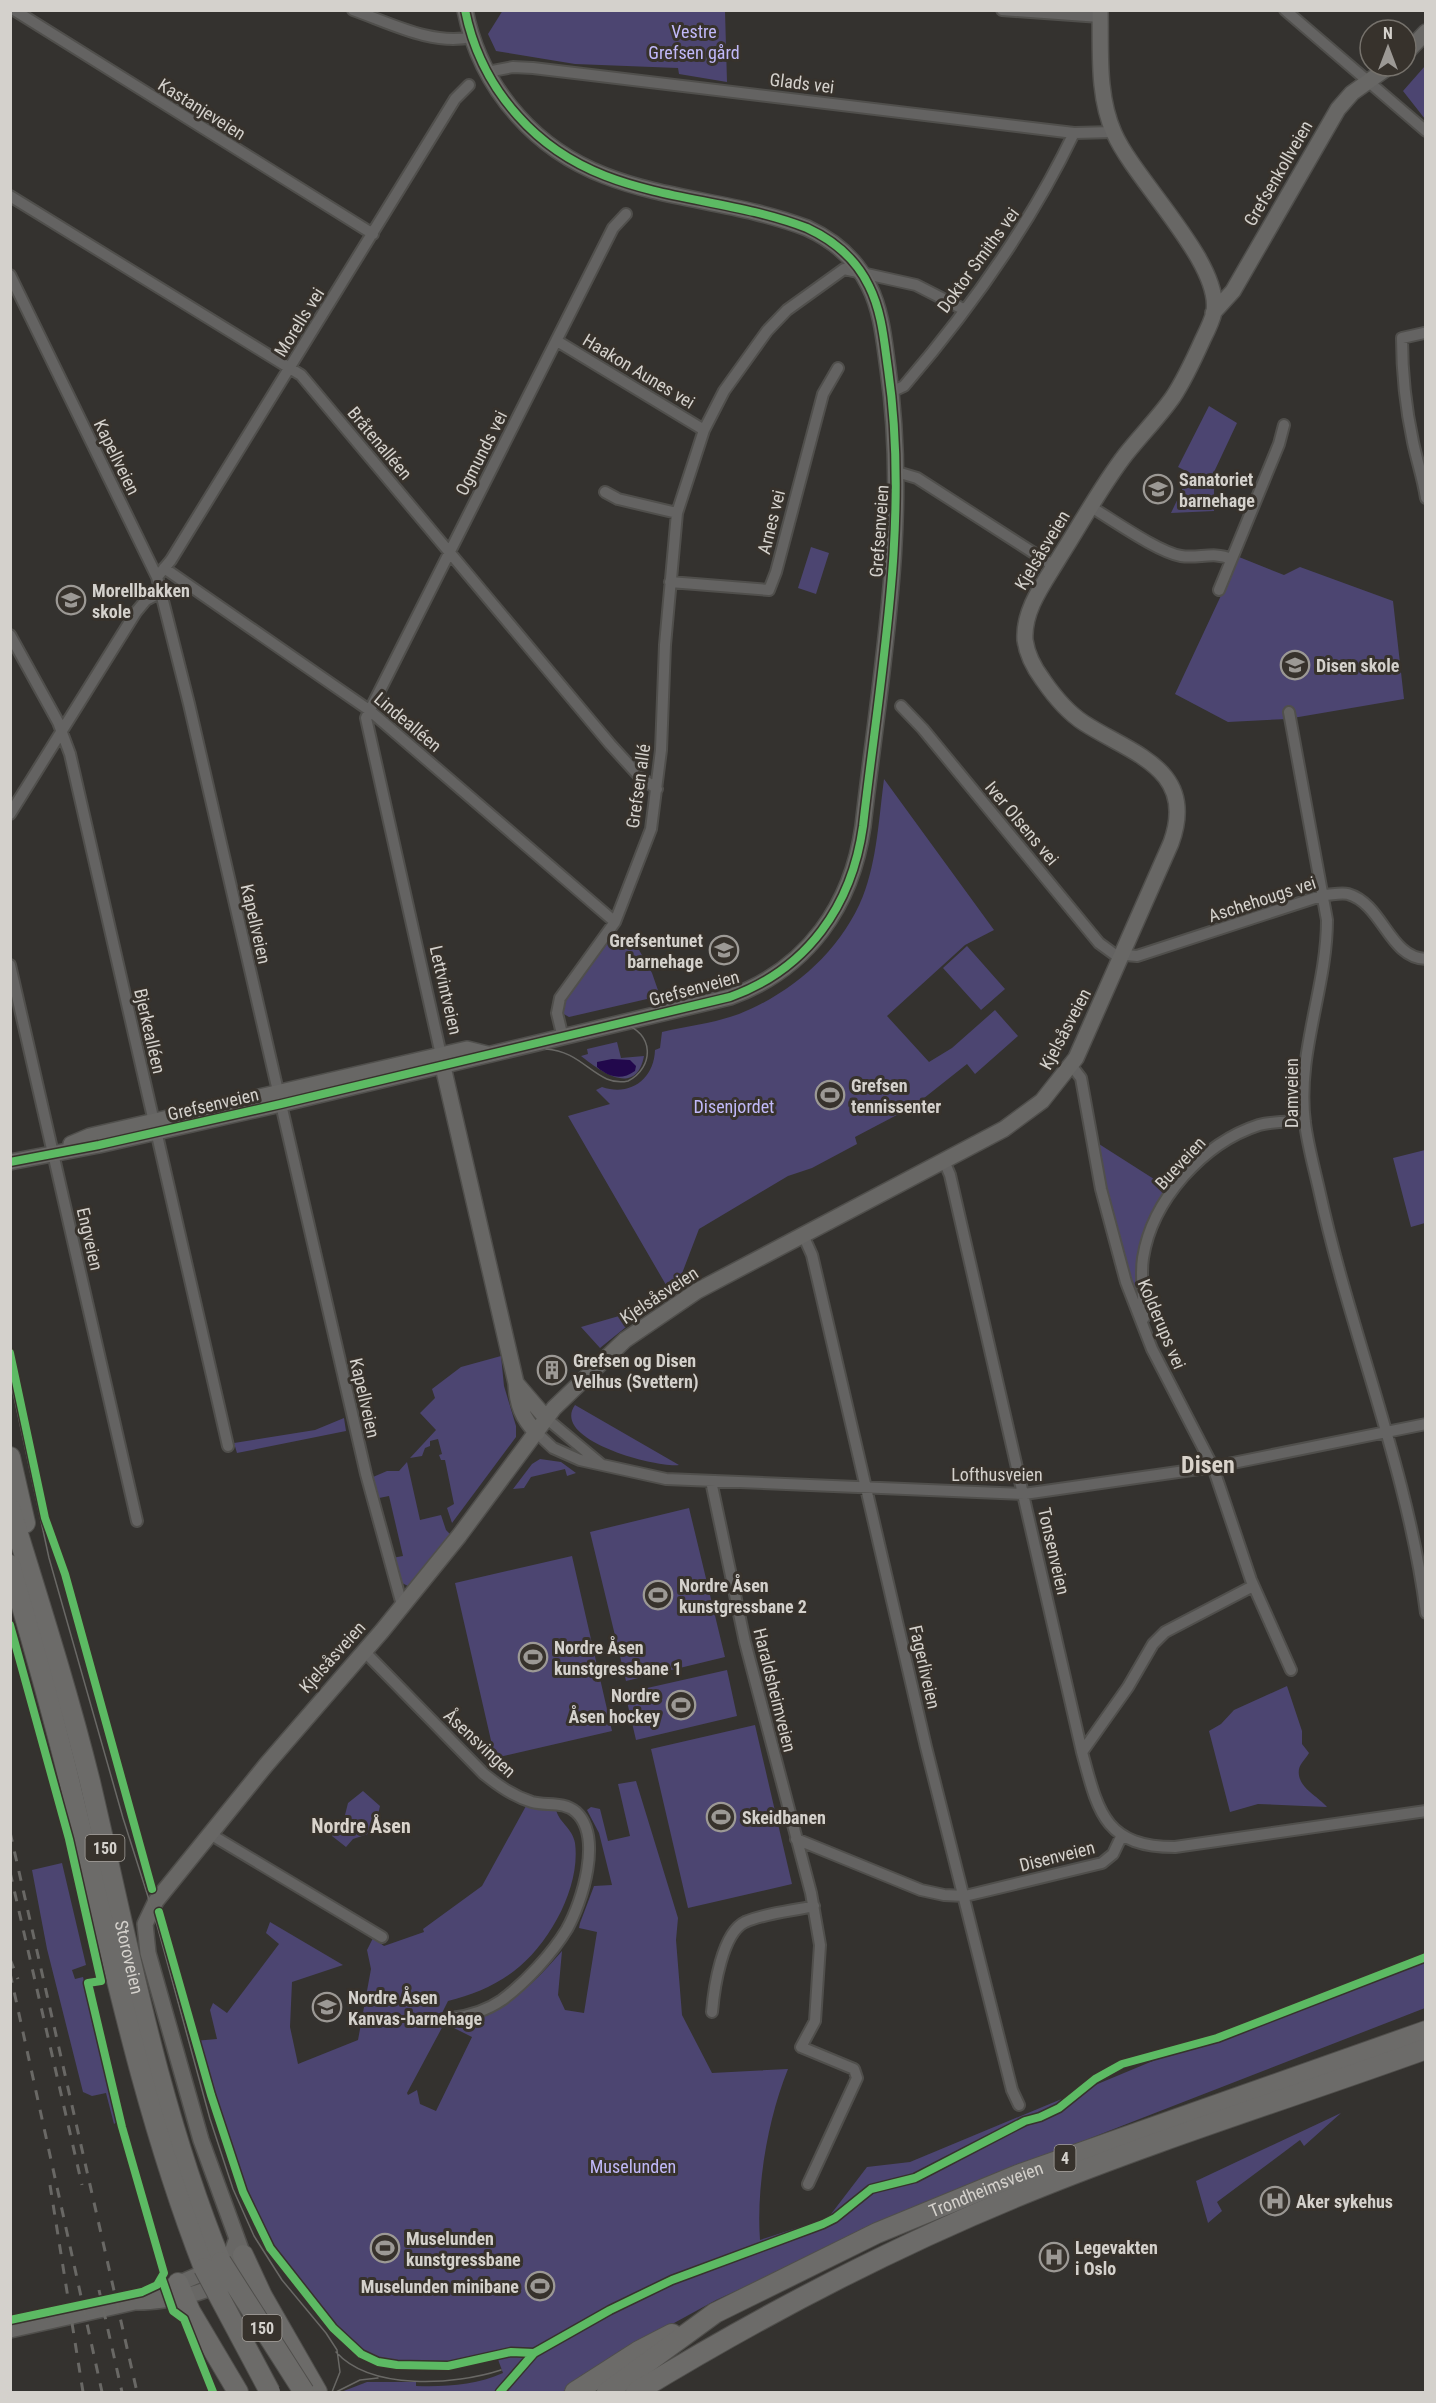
<svg xmlns="http://www.w3.org/2000/svg" width="1436" height="2403" viewBox="0 0 1436 2403" font-family="'Roboto Condensed',sans-serif">
<style>
.green{fill:#4c4571}
.water{fill:#22084c}
.lines{fill:none;stroke-linecap:round;stroke-linejoin:round}
.street-casing{stroke:#504f4c;stroke-width:14}
.secondary-casing{stroke:#504f4c;stroke-width:18}
.highway-casing{stroke:#504f4c;stroke-width:22}
.street{stroke:#646362;stroke-width:10}
.secondary{stroke:#686765;stroke-width:15}
.highway{stroke:#6c6b69;stroke-width:20}
.tram{stroke:#696865;stroke-width:1.5}
.rail{stroke:#696865;stroke-width:3;stroke-dasharray:10 10;stroke-linecap:butt}
.highway-bridge-casing{stroke:#504f4c;stroke-width:22;stroke-linecap:butt}
.highway-bridge{stroke:#6c6b69;stroke-width:20}
.cycleway-casing{stroke:#37322c;stroke-width:11}
.cycleway{stroke:#5cba63;stroke-width:8}
.labels{text-anchor:middle;dominant-baseline:central;stroke-width:6;stroke-linejoin:round;paint-order:stroke}
.shield{fill:#37322c;stroke:#a5a19c;stroke-width:1.5}
.shield-label{font-size:16px;font-weight:bold;fill:#d4d1cc}
.park-label{font-size:18px;fill:#c1b9f9;stroke:#37322c}
.street-label{font-size:18px;fill:#d4d1cc;stroke:#37322c}
.poi-label{font-size:18px;font-weight:bold;fill:#d4d1cc;stroke:#37322c;text-anchor:start}
.neighbourhood-label{font-size:20px;font-weight:bold;fill:#d9d3cb;stroke:#37322c}
.district-label{font-size:24px;font-weight:bold;fill:#d9d3cb;stroke:#37322c}
</style>
<rect width="100%" height="100%" fill="#34322f"/>
<path class="green" d="M503,10L725,11L727,82L679,74L678,68L575,64L496,51L488,34Z
M1425,66V119L1403,91Z
M1209,406L1237,423L1214,472V511L1171,513L1190,473L1178,467Z
M811,547L829,553L816,594L798,588Z
M1239,557L1284,575L1300,567L1393,601L1404,699L1287,719L1228,722L1175,694Z
M884,779L994,930L965,945L887,1016L929,1062L952,1048L995,1010L1018,1036L975,1074L967,1064L914,1106L855,1137L857,1144L812,1168L788,1176L699,1229L673,1297L568,1116L610,1104L596,1090L602,1087C630,1097 654,1079 655,1050L660,1048L662,1032C687,1026 715,1023 739,1014C792,993 841,951 863,896C877,860 879,817 884,779Z
M613,936L634,941L652,973L660,996L569,1017L562,1013L564,1000Z
M967,946L1005,989L981,1010L943,968Z
M617,1042L621,1058L644,1056C636,1098 600,1071 581,1056L588,1054L587,1049Z
M1099,1144L1168,1188L1150,1222L1138,1292L1133,1290L1128,1274L1096,1147Z
M1425,1150V1223L1411,1227L1393,1158Z
M619,1316L626,1327L600,1348L581,1327Z
M501,1356L504,1386L516,1426V1437L452,1523L447,1508L454,1504L445,1460H441L439,1455L442,1454L438,1439L430,1441V1446L425,1448L422,1456L410,1458L436,1430L420,1413L435,1398L432,1389L461,1367Z
M575,1405L679,1465C656,1468 550,1440 575,1405Z
M344,1418L346,1431L237,1453L234,1443L315,1430Z
M540,1459L561,1462L576,1473L567,1476L565,1469L531,1477L524,1488L513,1489L532,1464Z
M407,1462L420,1520L441,1515L446,1530L453,1537L413,1585L408,1586L398,1581L392,1558L403,1556L389,1496L379,1498L373,1477L387,1471H399Z
M689,1508L725,1657L626,1681L590,1532Z
M572,1556L612,1731L495,1758L455,1583Z
M727,1670L737,1716L636,1740L625,1693Z
M1287,1686L1302,1731V1744L1309,1753C1306,1758 1300,1764 1299,1769C1296,1787 1318,1796 1327,1807L1258,1804L1230,1812L1209,1731L1221,1724L1234,1710Z
M755,1725L792,1884L688,1908L651,1749Z
M636,1781L678,1918L676,1940L682,2015L712,2073L788,2069C768,2118 756,2187 760,2240L828,2218L867,2167L910,2162L1256,2018L1425,1963V2008L957,2190L716,2300L634,2345L562,2392H341L367,2382H416V2386C446,2387 476,2385 503,2373L496,2354L449,2363L388,2362L364,2353L344,2336L285,2264L256,2219L194,2041L217,2039L210,2010L213,2003L227,2013L279,1944L266,1933L270,1922L343,1965L292,1982L290,2027L298,2064L358,2040L371,1969L367,1950L373,1938L384,1946L424,1932L423,1929L482,1886L526,1806L556,1809C558,1822 572,1827 575,1843C581,1887 549,1945 514,1971C494,1986 472,1995 448,2001L441,2015L445,2022L407,2093L408,2095L417,2090L420,2104L436,2111L472,2037L452,2027L456,2022C508,2006 526,1993 562,1951L558,1995L565,2010L584,2013L597,1932L579,1928L580,1923L594,1886L612,1885L599,1833L587,1810L591,1807L600,1809L608,1841L630,1836L618,1784Z
M363,1791L380,1806L374,1832L353,1839L346,1847L332,1836L344,1819L348,1803Z
M62,1863L86,1965L72,1970L75,1979L83,1977L117,2122L114,2124L106,2093L92,2096L83,2092L47,1949L32,1870Z
M1341,2113L1304,2146L1300,2140L1217,2202L1222,2211L1208,2223L1196,2181Z"/>
<path class="water" d="M612,1059L630,1060L636,1066L635,1071C621,1081 609,1077 597,1067V1062Z"/>
<g class="lines">
<g class="street-casing">
<path id="street" d="M14,10L373,234
M353,10C390,23 433,46 472,37
M1002,10L1100,17
M1285,10L1426,131
M487,72L513,67L533,68L1074,133L1114,132
M10,196L301,375L610,744L640,777L657,789
M10,275L157,577L189,704L366,1474L402,1605
M1424,333L1402,338C1402,372 1406,409 1413,442C1417,461 1423,478 1426,498
M557,341L704,430
M891,392L904,386C970,309 1030,225 1074,133
M897,472L917,478L1054,566
M605,492L618,499L677,513
M1091,507C1113,520 1158,552 1181,556C1198,559 1214,551 1231,559
M164,568L369,710L615,922
M157,577L171,560L455,99L469,85
M670,582L769,590L776,572L823,394L838,368
M1219,590L1279,444L1284,425
M10,635L58,722L70,754L228,1446
M901,706L923,729L1099,943L1114,954L1137,956L1324,895C1331,895 1341,892 1348,894C1383,904 1389,958 1426,959
M1289,712L1327,920C1327,988 1296,1054 1305,1123C1308,1147 1315,1171 1320,1194C1351,1335 1408,1470 1426,1613
M10,814L136,612L146,600L161,592
M10,965L137,1521
M563,1038L557,1013L560,998L615,922L651,829L661,750L665,645L677,513L704,430L724,391L767,331L787,310L844,269L916,285L963,309
M441,1055L366,718L613,228L626,214
M1071,1065L1081,1078L1101,1189L1126,1282L1152,1349L1213,1467L1251,1580L1291,1670
M944,1161L950,1175L1082,1752C1098,1811 1104,1847 1175,1847L1426,1811
M803,1235L812,1255L926,1747L1012,2090L1019,2105
M1144,1318C1144,1299 1140,1277 1143,1258C1152,1200 1203,1143 1259,1125C1273,1121 1291,1122 1305,1121
M546,1418L601,1464
M537,1433L553,1448L580,1460L666,1479L1024,1494L1213,1467L1426,1424
M711,1481L745,1642L811,1893L820,1945L815,2021L801,2047L854,2069L857,2078L808,2184
M364,1651L484,1774C499,1786 513,1796 532,1802C546,1806 564,1801 576,1812C603,1837 582,1902 567,1929C552,1954 525,1983 502,2000C486,2011 469,2016 451,2018
M1082,1752L1128,1687L1153,1644L1165,1632L1253,1586
M210,1834L382,1937
M796,1839L921,1890L944,1895L965,1896L1102,1863L1113,1854L1122,1835
M712,2012C714,1988 722,1933 745,1922C765,1913 793,1911 814,1906"/>
</g>
<g class="secondary-casing">
<path id="secondary" d="M1406,53L1426,32
M1213,313L1233,291L1338,109L1352,93L1390,66
M441,1058L516,1383C517,1404 522,1418 537,1433
M71,1144L90,1136L467,1049L487,1054
M10,1162L99,1145L281,1104L730,997C808,969 852,905 863,826C880,675 910,521 888,369C884,341 882,312 869,286C856,259 833,240 807,228C705,189 597,205 518,116C491,86 473,50 465,10
M516,1383L546,1418
M135,2302C162,2303 241,2291 243,2255L201,2140L148,1953L145,1924L156,1901L266,1765L382,1631L459,1536L554,1408L625,1340L697,1291L1004,1129L1042,1101L1076,1058L1171,843C1198,769 1132,754 1084,723C1067,712 1054,696 1043,680C1034,668 1027,654 1025,640C1023,610 1044,583 1059,558C1081,524 1101,486 1126,454C1141,435 1159,417 1173,397C1185,379 1194,359 1203,339C1207,331 1212,321 1214,312C1222,263 1135,181 1114,133C1097,95 1101,51 1100,10
M10,2330L135,2302L222,2265L230,2258L236,2241"/>
</g>
<g class="highway-casing">
<g id="highway">
<path d="M10,1457L25,1523"/>
<path id="s1" d="M10,1508C38,1599 67,1689 90,1782C128,1944 158,2108 221,2262"/>
<path d="M10,1565C32,1641 54,1716 72,1793C111,1953 144,2114 204,2268"/>
<path d="M243,2255L262,2296L317,2392"/>
<path d="M178,2283L190,2311L238,2392"/>
<path d="M575,2392L639,2351L672,2334"/>
<path id="s2" d="M607,2392L715,2313L877,2233L1018,2175L1426,2031"/>
<path d="M636,2392C761,2316 892,2247 1028,2192C1158,2139 1293,2097 1426,2049"/>
</g>
</g>
<use href="#street" class="street"/>
<use href="#secondary" class="secondary"/>
<use href="#highway" class="highway"/>
<path class="tram" d="M546,1049C584,1051 597,1088 628,1081C655,1067 654,1032 623,1024
M10,1165L94,1149L460,1066L730,1000C800,973 849,918 863,844L899,525L898,428L885,326L872,286L860,266L844,248L807,225C779,213 747,210 718,203C681,195 642,190 607,176C535,148 485,84 468,10
M10,1378L49,1558L123,1818L157,1925L210,2119L233,2189L254,2236L282,2280L326,2333L337,2350L340,2372L332,2392
M336,2352C371,2391 455,2385 501,2370
M336,2392L360,2380L378,2378"/>
<path class="rail" d="M10,1832L137,2392
M10,1872L82,2185
M10,1959L18,1979
M10,1973L102,2392
M50,2185L83,2392
M99,2290L122,2392"/>
<g class="highway-bridge-casing">
<path id="highway-bridge" d="M221,2262L304,2392
M204,2268L270,2392"/>
</g>
<use href="#highway-bridge" class="highway-bridge"/>
<g class="cycleway-casing">
<path id="cycleway" d="M10,1162L99,1145L281,1104L730,997C808,969 852,905 863,826C880,675 910,521 888,369C884,341 882,312 869,286C856,259 833,240 807,228C705,189 597,205 518,116C491,86 473,50 465,10
M10,1353L45,1518L65,1574L152,1889
M10,1625L69,1839L101,1981L88,1983L122,2127L164,2273L157,2285L142,2292L10,2320
M159,1912L211,2095L243,2192L270,2248L333,2328L361,2354L378,2362L397,2365L448,2366L511,2352L534,2353
M162,2279L173,2311L184,2319L213,2392
M500,2392L534,2353L610,2310L672,2280L823,2224L835,2218L871,2189L915,2178L1025,2121L1040,2117L1059,2108L1095,2079L1122,2064L1217,2038L1426,1957"/>
</g>
<use href="#cycleway" class="cycleway"/>
</g>
<defs>
<g id="school-ring" transform="scale(1.5)"><circle r="9.5" fill="#37322c" stroke="#9c9995" stroke-width="1.5"/><path d="M0-5L7-2L0 1L-7-2ZM-4 1L0 2.5L4 1V4Q0 6-4 4Z" fill="#9c9995"/></g>
<g id="stadium-ring" transform="scale(1.5)"><circle r="9.5" fill="#37322c" stroke="#9c9995" stroke-width="1.5"/><path d="M0-5a6.5 5 0 1 0 0 10a6.5 5 0 1 0 0-10ZM-3.5-1.8h7v3.6h-7Z" fill="#9c9995"/></g>
<g id="building-ring" transform="scale(1.5)"><circle r="9.5" fill="#37322c" stroke="#9c9995" stroke-width="1.5"/><path d="M-4-6H4V6H1V3H-1V6H-4ZM-2.5-4.3h1.7v1.8h-1.7ZM.8-4.3h1.7v1.8H.8ZM-2.5-1h1.7V.8h-1.7ZM.8-1h1.7V.8H.8Z" fill="#9c9995"/></g>
<g id="hospital-ring" transform="scale(1.5)"><circle r="9.5" fill="#37322c" stroke="#9c9995" stroke-width="1.5"/><path d="M-5-5h3v3.5h4V-5h3V5h-3V1.5h-4V5h-3Z" fill="#9c9995"/></g>
</defs>
<g fill-rule="evenodd">
<use href="#school-ring" x="1158" y="489"/>
<use href="#school-ring" x="71" y="600"/>
<use href="#school-ring" x="1295" y="665"/>
<use href="#school-ring" x="724" y="950"/>
<use href="#stadium-ring" x="830" y="1095"/>
<use href="#building-ring" x="552" y="1370"/>
<use href="#stadium-ring" x="658" y="1595"/>
<use href="#stadium-ring" x="533" y="1657"/>
<use href="#stadium-ring" x="681" y="1705"/>
<use href="#stadium-ring" x="721" y="1817"/>
<use href="#school-ring" x="327" y="2007"/>
<use href="#hospital-ring" x="1275" y="2201"/>
<use href="#stadium-ring" x="385" y="2248"/>
<use href="#hospital-ring" x="1054" y="2257"/>
<use href="#stadium-ring" x="540" y="2286"/>
</g>
<g class="labels">
<g class="shield">
<rect x="85.5" y="1835" width="39" height="26" rx="4.5"/>
<rect x="1054.5" y="2145" width="21" height="26" rx="4.5"/>
<rect x="242.5" y="2315" width="39" height="26" rx="4.5"/>
</g>
<g class="shield-label">
<text x="105" y="1848">150</text>
<text x="1065" y="2158">4</text>
<text x="262" y="2328">150</text>
</g>
<g class="park-label">
<text x="694" y="31">Vestre<tspan x="694" dy="21">Grefsen gård</tspan></text>
<text x="734" y="1106">Disenjordet</text>
<text x="633" y="2166">Muselunden</text>
</g>
<g class="street-label">
<text transform="translate(802 83) rotate(7)">Glads vei</text>
<text transform="translate(202 109) rotate(32)">Kastanjeveien</text>
<text transform="translate(1278 173) rotate(-60)">Grefsenkollveien</text>
<text transform="translate(978 260) rotate(-54)">Doktor Smiths vei</text>
<text transform="translate(299 322) rotate(-58)">Morells vei</text>
<text transform="translate(639 371) rotate(31)">Haakon Aunes vei</text>
<text transform="translate(380 443) rotate(50)">Bråtenalléen</text>
<text transform="translate(481 453) rotate(-63)">Ogmunds vei</text>
<text transform="translate(117 457) rotate(64)">Kapellveien</text>
<text transform="translate(771 522) rotate(-76)">Arnes vei</text>
<text transform="translate(879 531) rotate(-86)">Grefsenveien</text>
<text transform="translate(1042 550) rotate(-59)">Kjelsåsveien</text>
<text transform="translate(408 722) rotate(40)">Lindealléen</text>
<text transform="translate(638 786) rotate(-82)">Grefsen allé</text>
<text transform="translate(1022 823) rotate(50)">Iver Olsens vei</text>
<text transform="translate(1262 899) rotate(-18)">Aschehougs vei</text>
<text transform="translate(256 924) rotate(77)">Kapellveien</text>
<text transform="translate(694 988) rotate(-15)">Grefsenveien</text>
<text transform="translate(446 990) rotate(77)">Lettvintveien</text>
<text transform="translate(1065 1029) rotate(-62)">Kjelsåsveien</text>
<text transform="translate(150 1031) rotate(77)">Bjerkealléen</text>
<text transform="translate(1291 1093) rotate(-90)">Damveien</text>
<text transform="translate(213 1104) rotate(-13)">Grefsenveien</text>
<text transform="translate(1180 1163) rotate(-47)">Bueveien</text>
<text transform="translate(90 1239) rotate(77)">Engveien</text>
<text transform="translate(659 1295) rotate(-33)">Kjelsåsveien</text>
<text transform="translate(1162 1324) rotate(67)">Kolderups vei</text>
<text transform="translate(365 1398) rotate(77)">Kapellveien</text>
<text x="997" y="1474">Lofthusveien</text>
<text transform="translate(1054 1551) rotate(77)">Tonsenveien</text>
<text transform="translate(332 1657) rotate(-48)">Kjelsåsveien</text>
<text transform="translate(925 1667) rotate(77)">Fagerliveien</text>
<text transform="translate(775 1690) rotate(76)">Haraldsheimveien</text>
<text transform="translate(480 1743) rotate(43)">Åsensvingen</text>
<text transform="translate(1057 1856) rotate(-14)">Disenveien</text>
<text stroke="none"><textPath href="#s1" startOffset="465">Storoveien</textPath></text>
<text stroke="none"><textPath href="#s2" startOffset="432">Trondheimsveien</textPath></text>
</g>
<g class="poi-label">
<text x="1179" y="479">Sanatoriet<tspan x="1179" dy="21">barnehage</tspan></text>
<text x="92" y="590">Morellbakken<tspan x="92" dy="21">skole</tspan></text>
<text x="1316" y="665">Disen skole</text>
<text x="703" y="940" text-anchor="end">Grefsentunet<tspan x="703" dy="21">barnehage</tspan></text>
<text x="851" y="1085">Grefsen<tspan x="851" dy="21">tennissenter</tspan></text>
<text x="573" y="1360">Grefsen og Disen<tspan x="573" dy="21">Velhus (Svettern)</tspan></text>
<text x="679" y="1585">Nordre Åsen<tspan x="679" dy="21">kunstgressbane 2</tspan></text>
<text x="554" y="1647">Nordre Åsen<tspan x="554" dy="21">kunstgressbane 1</tspan></text>
<text x="660" y="1695" text-anchor="end">Nordre<tspan x="660" dy="21">Åsen hockey</tspan></text>
<text x="742" y="1817">Skeidbanen</text>
<text x="348" y="1997">Nordre Åsen<tspan x="348" dy="21">Kanvas-barnehage</tspan></text>
<text x="1296" y="2201">Aker sykehus</text>
<text x="406" y="2238">Muselunden<tspan x="406" dy="21">kunstgressbane</tspan></text>
<text x="1075" y="2247">Legevakten<tspan x="1075" dy="21">i Oslo</tspan></text>
<text x="519" y="2286" text-anchor="end">Muselunden minibane</text>
</g>
<g class="neighbourhood-label">
<text x="361" y="1826">Nordre Åsen</text>
</g>
<g class="district-label">
<text x="1208" y="1465">Disen</text>
</g>
</g>
<rect width="1436" height="2403" fill="none" stroke="#d4d1cc" stroke-width="24"/>
<g transform="translate(1388 48)"><circle r="28" fill="#37322c" stroke="#76726c" stroke-width="1.5"/>
<path d="M0-4.5L10 22L0 15L-10 22Z" fill="#9c9995"/>
<text y="-9" font-size="16" font-weight="bold" text-anchor="middle" fill="#d4d1cc">N</text>
</g>
</svg>
